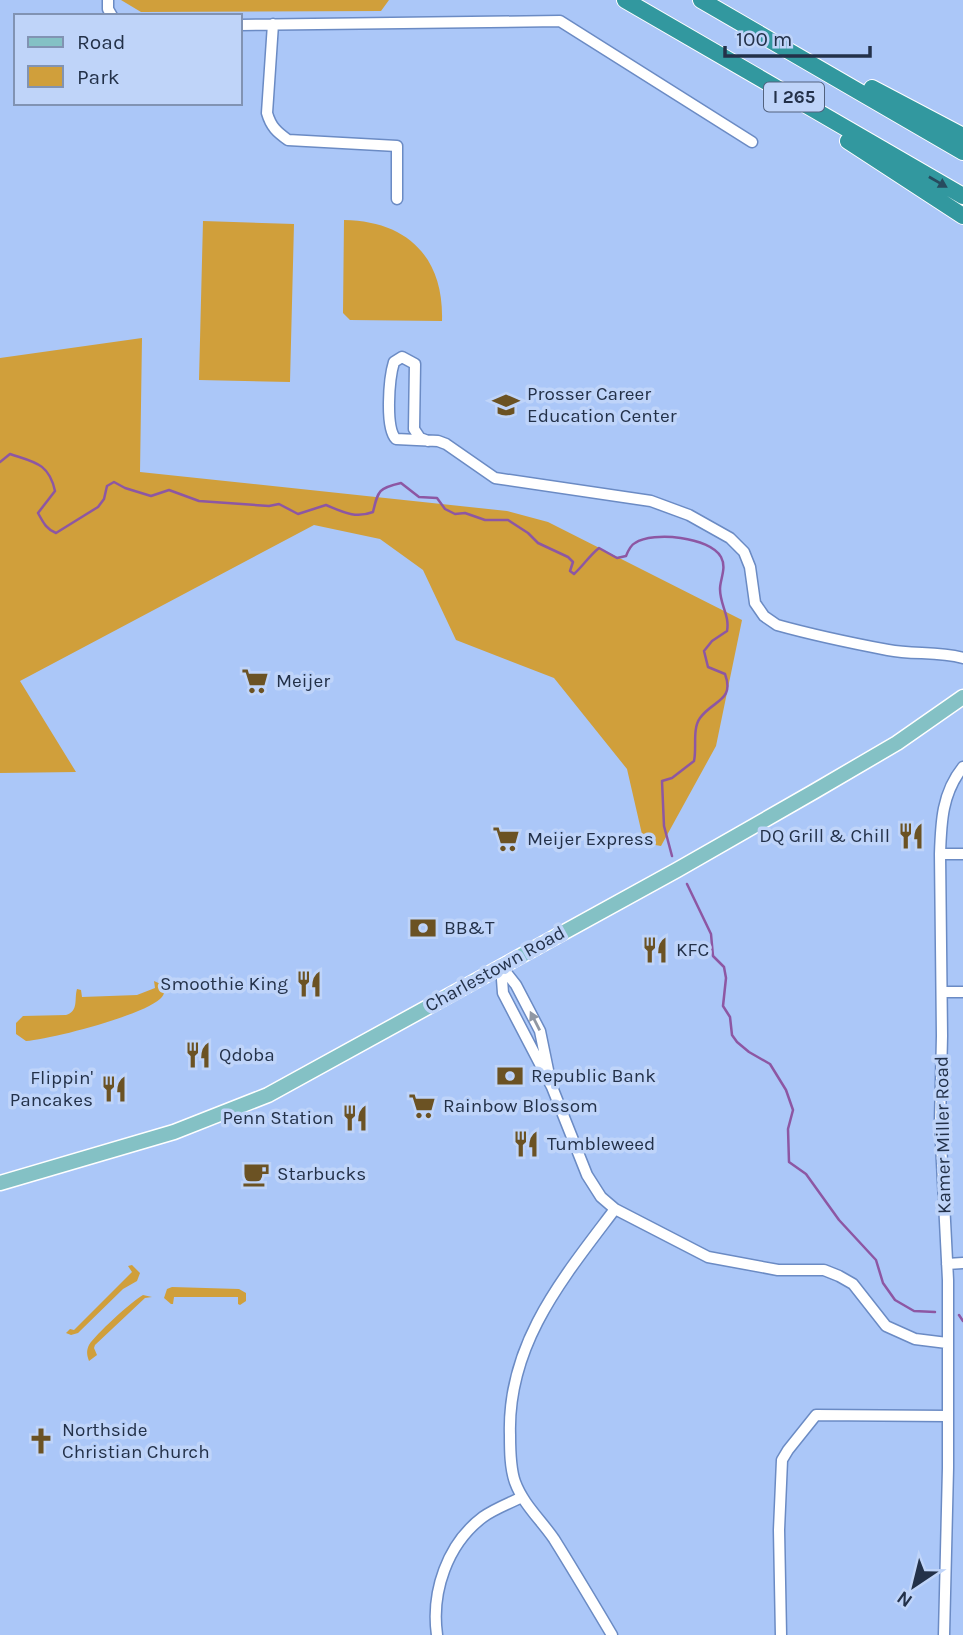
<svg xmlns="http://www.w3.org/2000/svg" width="963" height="1635" viewBox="0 0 963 1635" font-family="Karla,sans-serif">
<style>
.green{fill:#d09f3b}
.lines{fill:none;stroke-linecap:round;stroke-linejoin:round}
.stream{stroke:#8d57a3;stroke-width:2.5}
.minor-casing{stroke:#6b8bc4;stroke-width:13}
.major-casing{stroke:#fff;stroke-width:17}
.highway-casing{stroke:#fff;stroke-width:18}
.minor{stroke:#fff;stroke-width:10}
.major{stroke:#84c1c5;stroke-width:14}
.highway{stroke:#32989f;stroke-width:16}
.oneway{fill:#274b5e}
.oneway2{fill:#9198a4}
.labels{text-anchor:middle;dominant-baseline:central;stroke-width:7;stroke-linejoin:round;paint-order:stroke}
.shield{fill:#bfd4f9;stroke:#52627e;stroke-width:2}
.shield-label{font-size:18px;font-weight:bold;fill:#233149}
.poi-label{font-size:19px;fill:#233149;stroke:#bfd4f9;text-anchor:start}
.street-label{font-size:19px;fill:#233149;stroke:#bfd4f9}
</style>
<rect width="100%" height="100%" fill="#abc7f8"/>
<path class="green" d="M121,0H389L381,11L141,12Z
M344,220C407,221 444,257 442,321L350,320L343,313Z
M203,221L294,224L290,382L199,380Z
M142,338L140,472L507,511L548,522L742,620L716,746L661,846L644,843L627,769L554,678L456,640L423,570L380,539L314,525L20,681L76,772L0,773V358Z
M154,981L163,985C165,990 165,995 160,999C141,1016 52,1039 26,1041L16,1034V1023L23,1016L66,1015C79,1011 74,999 77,989L81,990L82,997L137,995L155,988Z
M132,1265L140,1273L137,1281L123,1289L78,1333L71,1335L66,1333L70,1329L74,1330L132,1272L128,1266Z
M172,1287L239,1289L246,1293V1301L240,1305L238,1304V1297H174L173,1304H171L164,1298L167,1289Z
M143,1295L152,1297L145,1298L95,1345L94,1348L97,1355L89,1361C87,1356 86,1351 89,1345C95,1335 132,1301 143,1295Z"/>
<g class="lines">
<path class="stream" d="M0,462L10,454C34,462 49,463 55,491L38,513C43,522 46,529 56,533L98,507L104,499L107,486L114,482L125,488L151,496L169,490L199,501L269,506L279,504L298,514L326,505C343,512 355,519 373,512C378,490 379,488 401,483L419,497L437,498L445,509L455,514L465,513L485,520H508L528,533L538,543L568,557L573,562L570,571L574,574C583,566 589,556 599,548L617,558L626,556C628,551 631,545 635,543C653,531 710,537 721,557C727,568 720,579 720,589C720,605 730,616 727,631L712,641L704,651L708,667L725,674C735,701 713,700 700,718C692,729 697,748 694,761L672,778L662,781L664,826L672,856
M687,884L711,934L713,956L724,967L726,978L723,1006L730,1017L732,1035L737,1042L749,1052L770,1064L786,1090L793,1110L788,1129L789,1162L806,1174L839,1220L876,1260L883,1283L895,1300L914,1311L935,1312
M959,1315L963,1321"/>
<g class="minor-casing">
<path id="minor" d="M108,0V9L112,16
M273,24L267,113C271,127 277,132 288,140L397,146V199
M240,25L560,21L752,142
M428,441L420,438L414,429L415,364L402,357L394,362C389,378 385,428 396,439L438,441L446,444L495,478L651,501L689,515L730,538L744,552L750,567L755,603L764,616L777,625C813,635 851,643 888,650C913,655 938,651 963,658
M940,854H963
M501,966L503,993L552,1087L587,1175L601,1197L615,1209C563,1278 507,1344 510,1435C510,1450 510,1468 515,1482C523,1504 541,1520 554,1539C574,1571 593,1603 612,1635
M501,966L516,985L540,1031L548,1070
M942,992H963
M615,1209L708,1257L778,1270H824L839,1276L853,1284L886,1326L915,1339L947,1343
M947,1264L963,1263
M437,1635C431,1592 447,1544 483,1517C494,1509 510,1503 522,1497
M781,1635L779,1530L782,1460L788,1450L816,1415L947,1416
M944,1635L948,1468V1280L940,1123L942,1036L940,854C941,822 942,793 963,767"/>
</g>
<g class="major-casing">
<path id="major" d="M0,1183L174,1132L268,1095L677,870L815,791L897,743L963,697"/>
</g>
<g class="highway-casing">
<path id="highway" d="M625,0L963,196
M701,0L963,152
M872,88L963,136
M848,141L963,216"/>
</g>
<use href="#minor" class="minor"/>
<use href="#major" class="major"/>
<use href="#highway" class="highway"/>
</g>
<defs><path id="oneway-solid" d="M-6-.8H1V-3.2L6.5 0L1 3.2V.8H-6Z" transform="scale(1.75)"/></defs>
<use class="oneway" href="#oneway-solid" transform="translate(938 182) rotate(30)"/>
<use class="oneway2" href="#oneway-solid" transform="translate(535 1021) rotate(-117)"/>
<defs>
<g id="school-bare" transform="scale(2.1)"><path d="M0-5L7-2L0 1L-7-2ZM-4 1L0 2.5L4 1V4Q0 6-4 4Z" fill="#6b5223" stroke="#bfd4f9" stroke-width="2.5" paint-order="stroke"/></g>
<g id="supermarket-bare" transform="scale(2.1)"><path d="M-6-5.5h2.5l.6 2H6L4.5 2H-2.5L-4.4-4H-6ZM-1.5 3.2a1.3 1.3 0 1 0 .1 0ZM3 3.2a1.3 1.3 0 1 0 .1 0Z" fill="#6b5223" stroke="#bfd4f9" stroke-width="2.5" paint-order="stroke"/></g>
<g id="restaurant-bare" transform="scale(2.1)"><path d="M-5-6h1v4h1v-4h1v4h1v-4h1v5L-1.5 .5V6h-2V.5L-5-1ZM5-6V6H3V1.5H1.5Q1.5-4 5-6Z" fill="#6b5223" stroke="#bfd4f9" stroke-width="2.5" paint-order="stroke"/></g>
<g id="bank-bare" transform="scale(2.1)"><path d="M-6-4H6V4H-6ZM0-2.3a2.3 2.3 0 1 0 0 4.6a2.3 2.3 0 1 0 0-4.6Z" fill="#6b5223" stroke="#bfd4f9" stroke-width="2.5" paint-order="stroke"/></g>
<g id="cafe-bare" transform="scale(2.1)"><path d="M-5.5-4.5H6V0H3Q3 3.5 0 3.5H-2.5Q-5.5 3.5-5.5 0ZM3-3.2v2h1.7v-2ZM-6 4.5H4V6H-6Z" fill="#6b5223" stroke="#bfd4f9" stroke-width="2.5" paint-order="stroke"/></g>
<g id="church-bare" transform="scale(2.1)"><path d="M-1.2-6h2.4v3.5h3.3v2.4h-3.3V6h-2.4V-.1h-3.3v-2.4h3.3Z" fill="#6b5223" stroke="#bfd4f9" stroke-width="2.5" paint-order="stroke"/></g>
</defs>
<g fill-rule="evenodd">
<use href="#school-bare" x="506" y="405"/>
<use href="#supermarket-bare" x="255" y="681"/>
<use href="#restaurant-bare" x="911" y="836"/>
<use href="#supermarket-bare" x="506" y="839"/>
<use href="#bank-bare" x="423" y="928"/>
<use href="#restaurant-bare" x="655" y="950"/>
<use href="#restaurant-bare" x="309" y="984"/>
<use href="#restaurant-bare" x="198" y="1055"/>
<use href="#bank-bare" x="510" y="1076"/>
<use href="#restaurant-bare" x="114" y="1089"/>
<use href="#supermarket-bare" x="422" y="1106"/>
<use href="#restaurant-bare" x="355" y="1118"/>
<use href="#restaurant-bare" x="526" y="1144"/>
<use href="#cafe-bare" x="256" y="1174"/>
<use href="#church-bare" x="41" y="1441"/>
</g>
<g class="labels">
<rect class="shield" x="764" y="82.5" width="60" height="29" rx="5"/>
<g class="shield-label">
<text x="794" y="97">I 265</text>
</g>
<g class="poi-label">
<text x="527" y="394">Prosser Career<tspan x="527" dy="22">Education Center</tspan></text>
<text x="276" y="681">Meijer</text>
<text x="890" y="836" text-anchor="end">DQ Grill &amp; Chill</text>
<text x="527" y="839">Meijer Express</text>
<text x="444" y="928">BB&amp;T</text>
<text x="676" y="950">KFC</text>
<text x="288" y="984" text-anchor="end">Smoothie King</text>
<text x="219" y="1055">Qdoba</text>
<text x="531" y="1076">Republic Bank</text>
<text x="93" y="1078" text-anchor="end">Flippin'<tspan x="93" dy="22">Pancakes</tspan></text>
<text x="443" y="1106">Rainbow Blossom</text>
<text x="334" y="1118" text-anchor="end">Penn Station</text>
<text x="547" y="1144">Tumbleweed</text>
<text x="277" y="1174">Starbucks</text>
<text x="62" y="1430">Northside<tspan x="62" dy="22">Christian Church</tspan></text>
</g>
<g class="street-label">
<text transform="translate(495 969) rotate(-29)">Charlestown Road</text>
<text transform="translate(943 1135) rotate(-91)">Kamer Miller Road</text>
</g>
</g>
<rect x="14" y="14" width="228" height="91" fill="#bfd4f9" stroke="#8193b3" stroke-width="2"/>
<rect x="28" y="37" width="35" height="10" fill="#84c1c5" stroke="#8193b3" stroke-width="2"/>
<text x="77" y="49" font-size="21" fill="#233149">Road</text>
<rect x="28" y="66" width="35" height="21" fill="#d09f3b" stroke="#8193b3" stroke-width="2"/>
<text x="77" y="84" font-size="21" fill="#233149">Park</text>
<g transform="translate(914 1586) rotate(215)" stroke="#bfd4f9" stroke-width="5" paint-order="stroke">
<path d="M0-5L12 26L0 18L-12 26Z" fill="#233149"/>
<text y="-10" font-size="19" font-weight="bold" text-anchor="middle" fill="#233149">N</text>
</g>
<path d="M725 46v10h145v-10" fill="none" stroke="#233149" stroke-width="3.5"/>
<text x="736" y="46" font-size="21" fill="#233149" stroke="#bfd4f9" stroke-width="5" paint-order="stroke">100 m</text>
</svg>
